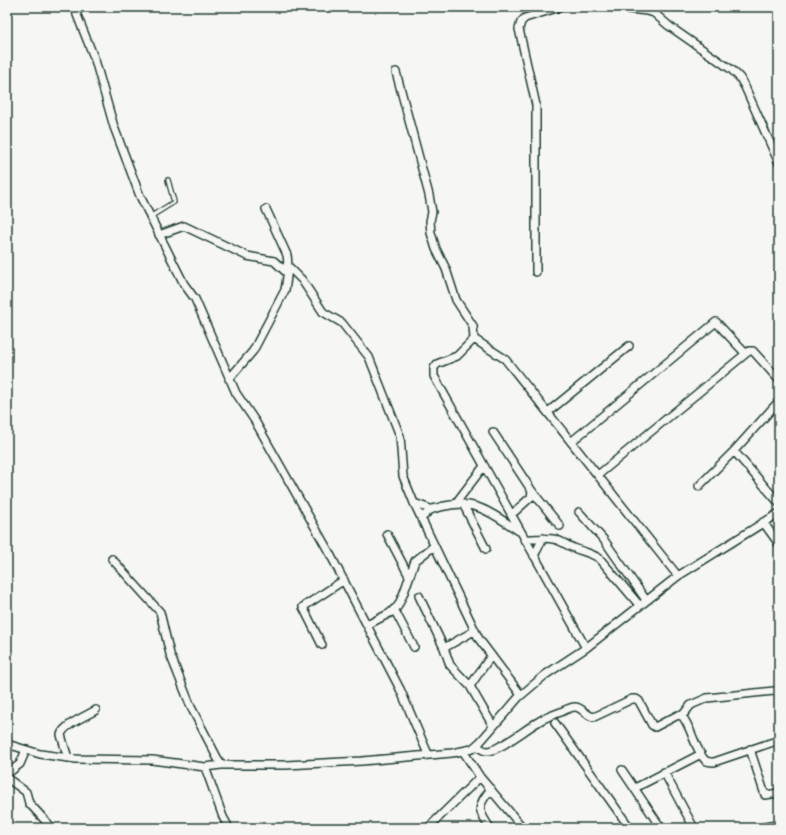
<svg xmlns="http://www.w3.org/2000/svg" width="786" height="835" viewBox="0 0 786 835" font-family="Mali,sans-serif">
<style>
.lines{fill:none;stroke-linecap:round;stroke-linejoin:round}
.service-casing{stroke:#1f3d34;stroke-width:6}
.minor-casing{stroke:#1f3d34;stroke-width:10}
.service{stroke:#f6f6f2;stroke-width:3.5}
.minor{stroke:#f6f6f2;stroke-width:7}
</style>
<rect width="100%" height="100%" fill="#f6f6f2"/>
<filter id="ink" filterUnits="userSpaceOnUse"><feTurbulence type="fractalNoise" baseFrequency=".025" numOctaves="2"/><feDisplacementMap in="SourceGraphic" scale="8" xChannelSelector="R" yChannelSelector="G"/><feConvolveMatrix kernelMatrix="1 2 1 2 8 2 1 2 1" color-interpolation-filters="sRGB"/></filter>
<g filter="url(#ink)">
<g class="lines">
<g class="service-casing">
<path id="service" d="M150,217L174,202L168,180"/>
</g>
<g class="minor-casing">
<path id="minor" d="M76,7L77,15L95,60L114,127L140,196L184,284L195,299L236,393L255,421L329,552L400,689L428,754
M610,7L647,11L654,13L669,26L732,70L740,78L745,87L779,163
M396,72L429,195L432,212L430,221L431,233L436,249L446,269L456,300L473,326L474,339L457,356L437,364L434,368V376L586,648
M159,235L184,226L247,256L274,261L287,273
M287,265L302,280L323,312L342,323L369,357L400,436L403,476L414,503L479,639L521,695
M536,272V105L519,29L521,22L525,18L560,7
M474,339L505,359L678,576
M229,379L253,351L285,290C287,279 289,266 287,255L266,209
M548,412L629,346
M493,432L532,491L531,497L511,515
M571,442L716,322L745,353
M734,451L779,503
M598,475L749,351H753L779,380
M699,486L734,451L779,401
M532,491L560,526
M414,503L430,509
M455,504L484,466
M463,504L486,549
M579,512L604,540L646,600
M421,519C431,508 431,509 445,506C476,499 494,515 519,531
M763,522L779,544
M387,534L409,576
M524,539C534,540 543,537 553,539C561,540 567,546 574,548C583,552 592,553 600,559L640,606
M534,556L543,538
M112,559L160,612L170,654L191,707L221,765
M419,596L444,648L450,665L470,686L493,726
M394,609L414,647
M367,625L390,613L398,606L403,595L415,561L434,546
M322,645L303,607L344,580
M444,648L474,631
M470,686L491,656
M682,716L691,705L707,698L774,691L779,692
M555,723L630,828
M7,744L40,754L76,759L152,760L205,767L221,765H286L362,761L452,753L472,749L480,742L519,697L545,675L586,648L678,576L779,513
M476,746C479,747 483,751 487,751C499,751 527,728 538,722C545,717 553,715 561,712C565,710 570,707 575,707C582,707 586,716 594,717L632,699H636L639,701L652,725L655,727L678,715L682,716C691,726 696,752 705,760C707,762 711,762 714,762L779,740
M750,749L765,795L779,793
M463,751L480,777L523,828
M68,758L61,735C63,725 88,715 96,710
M205,767L223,817L229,828
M622,770L661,828
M664,772L694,828
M7,774L20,764L26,750
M7,778L26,792L29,803L52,828
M635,788L701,754
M428,828L480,777
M490,828C478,810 476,807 491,789
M761,828L779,824"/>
</g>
<use href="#service" class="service"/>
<use href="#minor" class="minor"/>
</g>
</g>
<rect width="786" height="835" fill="none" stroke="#f6f6f2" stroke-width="24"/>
<rect x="12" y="12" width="762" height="811" fill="none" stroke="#1f3d34" stroke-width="1.5" filter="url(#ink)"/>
</svg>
